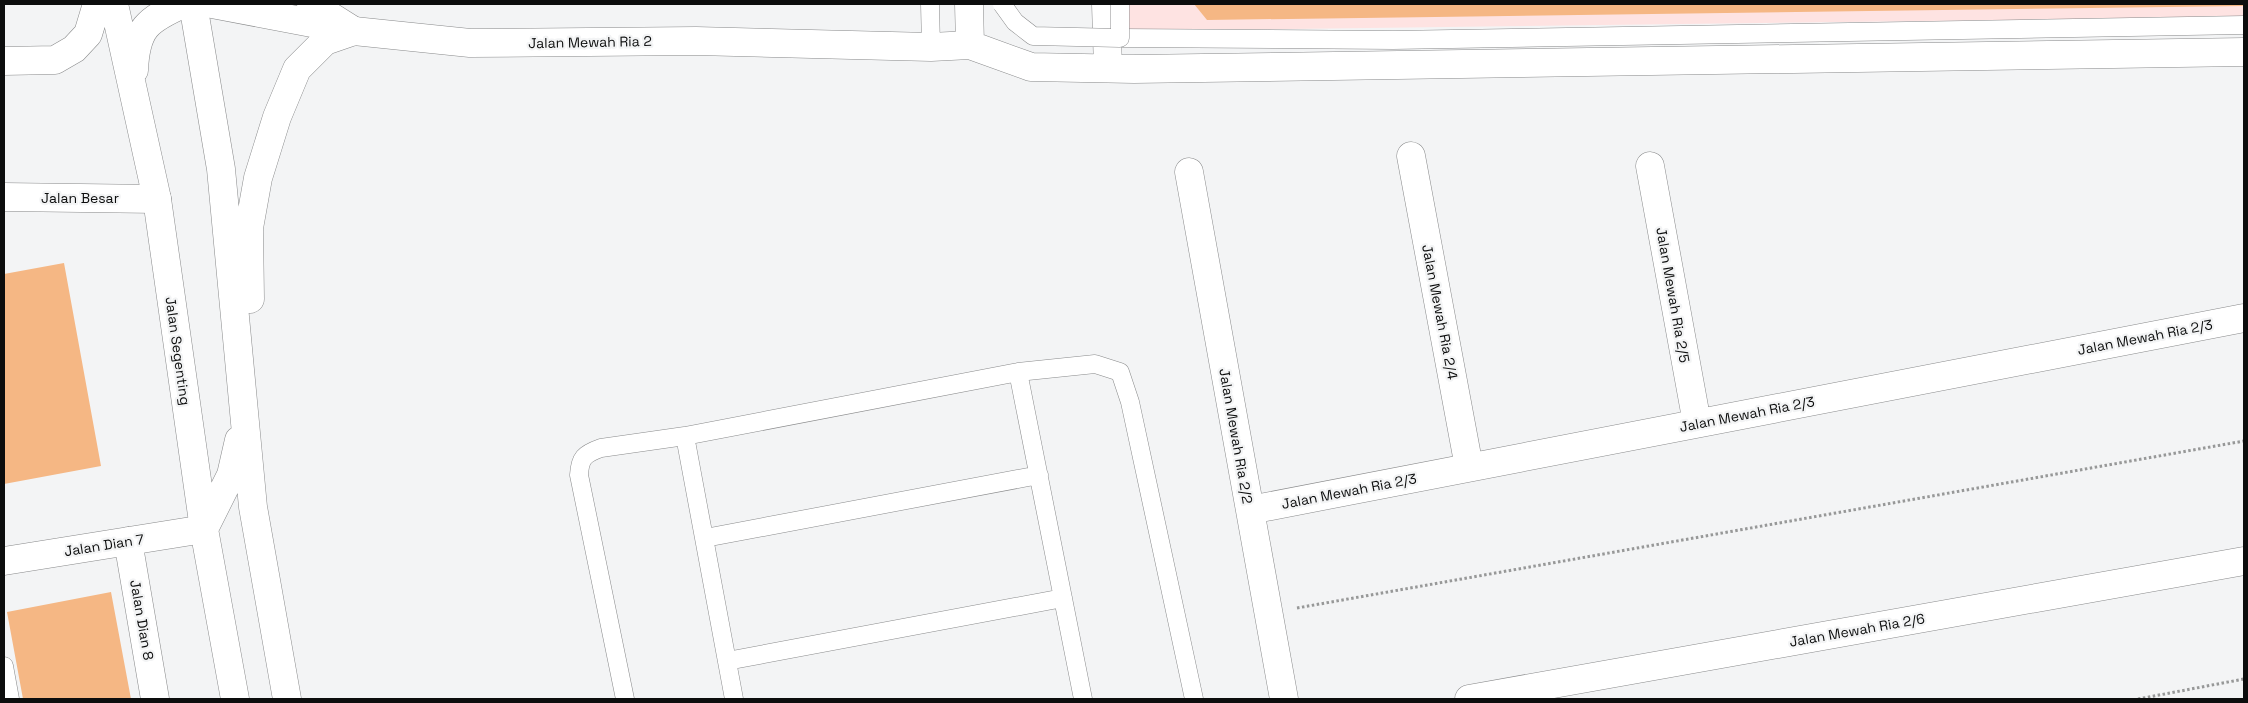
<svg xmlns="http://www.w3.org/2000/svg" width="2248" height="703" viewBox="0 0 2248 703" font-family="'Space Grotesk',sans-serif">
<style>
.commercial{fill:#fee3e2}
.building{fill:#f5b784}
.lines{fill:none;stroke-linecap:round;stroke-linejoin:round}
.service-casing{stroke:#898a8b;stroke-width:19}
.minor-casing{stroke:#898a8b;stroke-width:29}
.tertiary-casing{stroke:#898a8b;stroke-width:29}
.path{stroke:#979898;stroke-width:3;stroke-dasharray:2.5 2.5;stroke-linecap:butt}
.service{stroke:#fff;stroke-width:18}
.minor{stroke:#fff;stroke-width:28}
.tertiary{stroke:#fff;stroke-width:28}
.service-bridge-casing{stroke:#898a8b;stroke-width:19;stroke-linecap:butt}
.service-bridge{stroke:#fff;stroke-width:18}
.labels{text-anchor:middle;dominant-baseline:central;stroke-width:4.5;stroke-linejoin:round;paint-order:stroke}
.street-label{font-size:14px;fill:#0c0d0d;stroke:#f3f4f5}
</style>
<rect width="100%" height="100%" fill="#f3f4f5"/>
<path class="commercial" d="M1128,4H2244V17L1129,31Z"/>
<path class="building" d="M1194,4H2244V6L1207,20Z
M64,263L101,466L4,484V274Z
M111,592L131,699H23L7,612Z"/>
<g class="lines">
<g class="service-casing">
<path id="service" d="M930,4L931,47
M1120,38L1393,40L2244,25
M1018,372L1083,699
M685,436L734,699
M705,538L1039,475
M727,661L1063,598
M4,666L10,699
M625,699L579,475C580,458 584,454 601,448L685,436L1018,372L1095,364L1120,372L1130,402L1194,699"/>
</g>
<g class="minor-casing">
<path id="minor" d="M212,4L354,31L470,43L696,41L931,47L970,45L1031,67L1134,69L2244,52
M969,4L970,45
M1106,4L1108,68
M1411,156L1469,467
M1650,166L1697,423
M1189,172L1284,699
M4,197L157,199
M1250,510L2244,318
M128,541L155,699
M4,561L204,529
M1469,699L2244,561"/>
</g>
<g class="tertiary-casing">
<path id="tertiary" d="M114,4L157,199L204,529L235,699
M193,4L221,169L253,507L287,699
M311,4L354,31
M4,61L55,60L74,49L88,34L97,4
M134,70C136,28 147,20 183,4
M250,299L249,228L258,178L277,117L297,69L325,41L354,31
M204,529L231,475L239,440"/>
</g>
<path class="path" d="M1297,608L2244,441
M2138,699L2244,679"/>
<use href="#service" class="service"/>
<use href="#minor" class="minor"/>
<use href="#tertiary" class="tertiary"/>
<g class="service-bridge-casing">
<path id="service-bridge" d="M1002,4L1015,22L1033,36L1120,38V4"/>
</g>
<use href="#service-bridge" class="service-bridge"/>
</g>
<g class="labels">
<g class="street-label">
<text transform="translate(590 42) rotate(-1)">Jalan Mewah Ria 2</text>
<text x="80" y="198">Jalan Besar</text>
<text transform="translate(1673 295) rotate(80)">Jalan Mewah Ria 2/5</text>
<text transform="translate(1440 312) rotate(79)">Jalan Mewah Ria 2/4</text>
<text transform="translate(2145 337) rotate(-11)">Jalan Mewah Ria 2/3</text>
<text transform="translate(178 351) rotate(82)">Jalan Segenting</text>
<text transform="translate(1747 414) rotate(-11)">Jalan Mewah Ria 2/3</text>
<text transform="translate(1236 436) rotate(80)">Jalan Mewah Ria 2/2</text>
<text transform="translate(1349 491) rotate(-11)">Jalan Mewah Ria 2/3</text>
<text transform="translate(104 545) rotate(-9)">Jalan Dian 7</text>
<text transform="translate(142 620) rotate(80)">Jalan Dian 8</text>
<text transform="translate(1857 630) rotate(-10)">Jalan Mewah Ria 2/6</text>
</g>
</g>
<rect width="2248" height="703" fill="none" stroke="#0c0d0d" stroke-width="10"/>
</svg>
